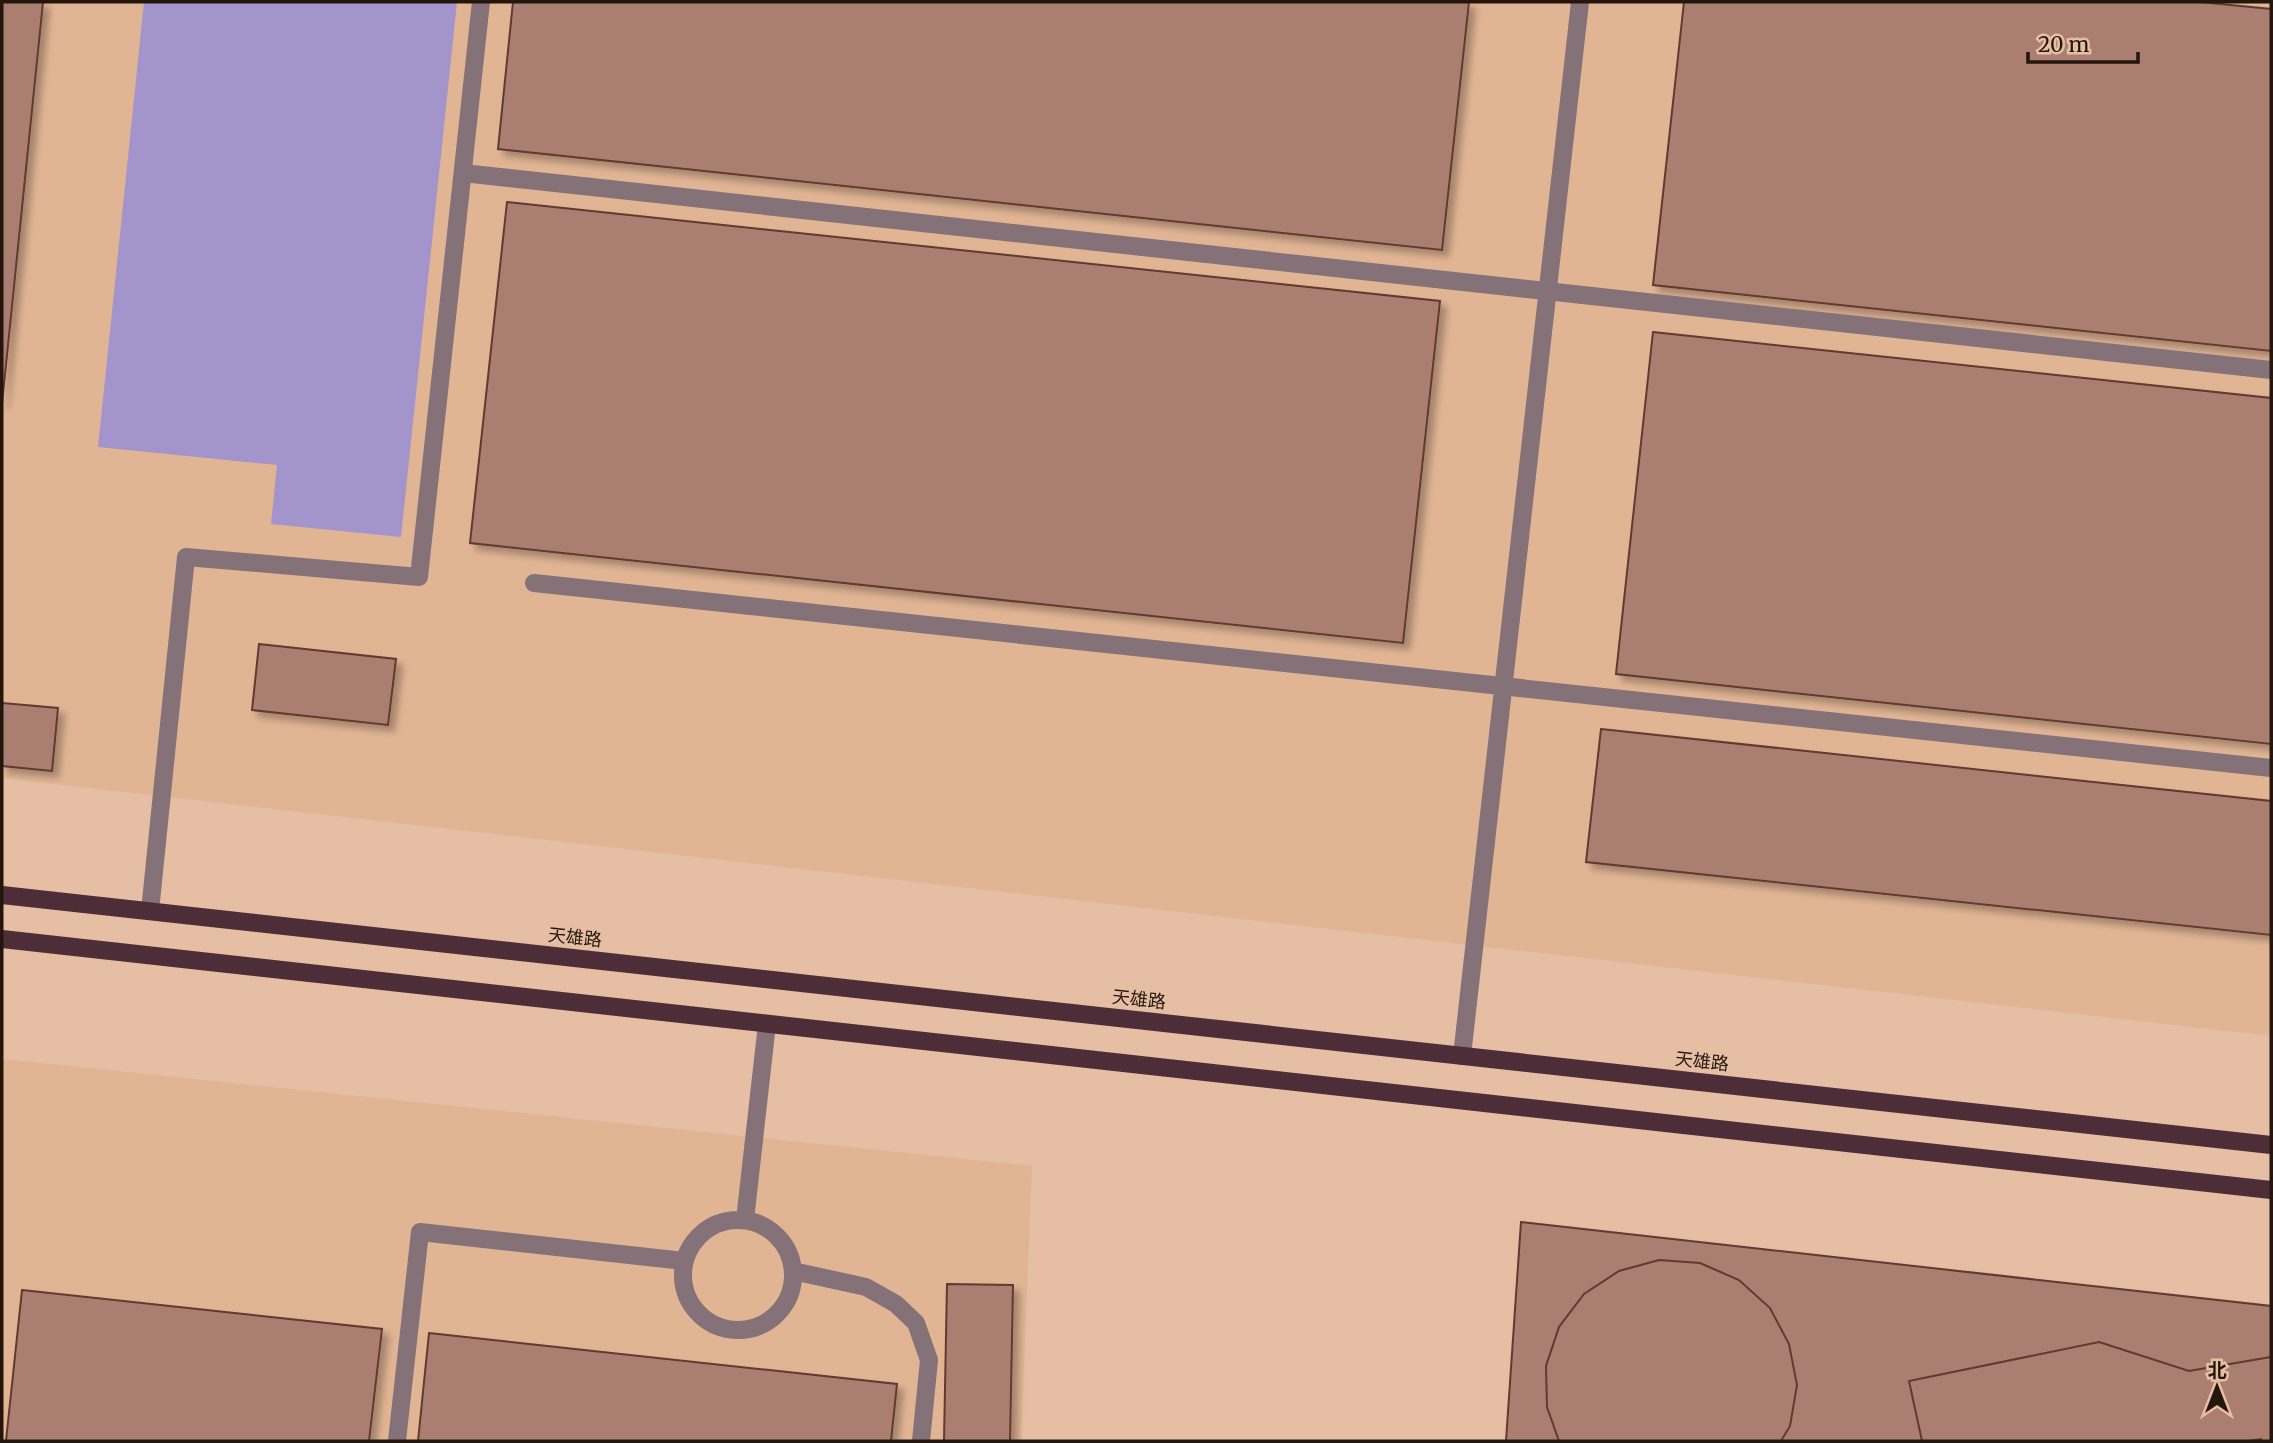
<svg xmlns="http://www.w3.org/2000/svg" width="2273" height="1443" viewBox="0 0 2273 1443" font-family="Merriweather,'Noto Sans SC',serif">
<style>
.built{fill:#e1b494}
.green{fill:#a394cb}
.building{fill:#ab7e72;stroke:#613a2f;stroke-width:2;filter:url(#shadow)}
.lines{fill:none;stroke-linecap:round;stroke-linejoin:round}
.minor{stroke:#857178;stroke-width:18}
.major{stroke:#4d2d38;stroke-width:18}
.labels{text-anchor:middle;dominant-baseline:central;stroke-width:6;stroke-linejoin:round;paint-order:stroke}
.street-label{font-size:18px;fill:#24160c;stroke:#e5bea3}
</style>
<defs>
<filter id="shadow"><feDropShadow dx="6" dy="6" stdDeviation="3.5" flood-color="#0004"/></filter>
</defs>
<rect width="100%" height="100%" fill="#e5bea3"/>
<path class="built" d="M2,2H2271V1036L2,778Z
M2,1059L1032,1166L1021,1441H2Z"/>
<path class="green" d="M144,2H457L401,537L271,524L277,465L98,447Z"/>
<path class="building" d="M2,2H43L2,404Z
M513,2H1469L1442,250L498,149Z
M1684,2H2200L2271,9V351L1653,285Z
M507,202L1440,301L1403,643L470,543Z
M1653,332L2271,398V744L1616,674Z
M259,644L396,659L388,725L252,710Z
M2,703L58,708L52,771L2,766Z
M1601,729L2271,801V935L1586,862Z
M1521,1222L2271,1306V1441H1506Z
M1659,1260L1700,1263L1739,1280L1770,1308L1789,1344L1797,1385L1790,1426L1781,1441H1559L1547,1407L1546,1366L1559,1327L1584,1294L1619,1271Z
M947,1284L1013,1285L1010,1441H944Z
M22,1290L382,1329L369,1441H6Z
M429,1333L897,1384L891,1441H418Z
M2099,1342L2189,1371L2271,1357V1441H2262L2261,1439L2249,1441H1922L1909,1381Z"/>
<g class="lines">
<path class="minor" d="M463,173L2271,370
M534,583L2271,768
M150,911L186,557L419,577L481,2
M1462,1056L1580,2
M683 1275a55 55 0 1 1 110 0a55 55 0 1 1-110 0Z
M745,1220L767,1024
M793,1271L866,1287L896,1304L916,1323L929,1360L921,1441
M397,1441L420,1232L684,1261"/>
<path class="major" d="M2,895L2271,1145
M2,939L2271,1190"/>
</g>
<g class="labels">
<g class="street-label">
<text transform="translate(575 937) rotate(6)">天雄路</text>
<text transform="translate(1139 999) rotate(6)">天雄路</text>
<text transform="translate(1702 1061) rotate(6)">天雄路</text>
</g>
</g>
<rect width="2273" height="1443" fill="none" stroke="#24160c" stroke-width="7"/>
<g transform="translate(2217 1387)" stroke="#e5bea3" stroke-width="5" paint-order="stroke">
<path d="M0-5L12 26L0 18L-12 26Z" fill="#24160c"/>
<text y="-10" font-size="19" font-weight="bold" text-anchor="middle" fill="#24160c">北</text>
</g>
<path d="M2028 52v10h110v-10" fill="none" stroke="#24160c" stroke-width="3.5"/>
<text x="2038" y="52" font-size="21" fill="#24160c" stroke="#e5bea3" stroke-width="5" paint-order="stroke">20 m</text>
</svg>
